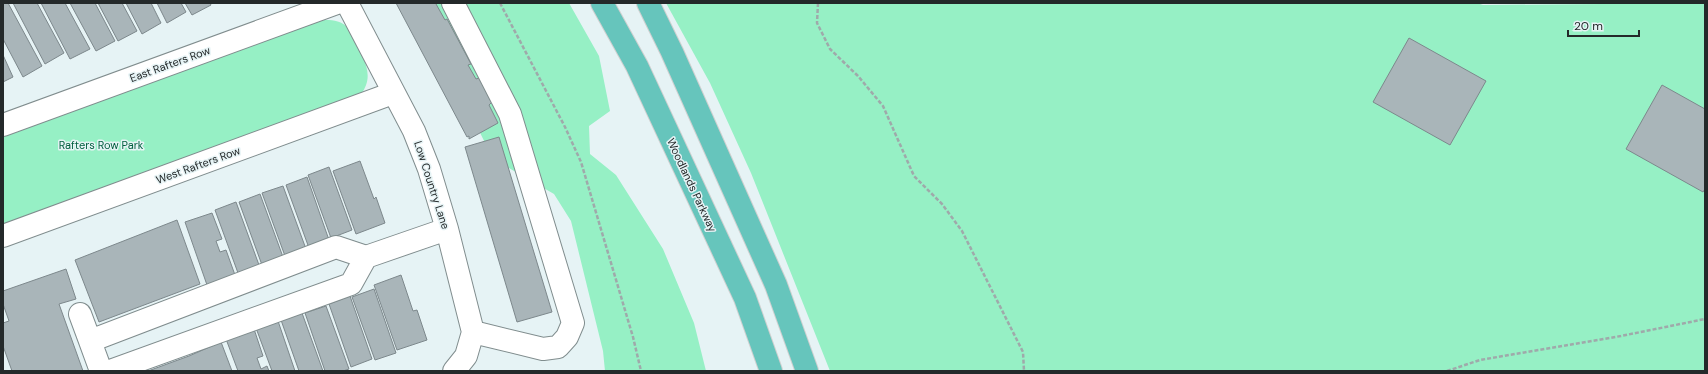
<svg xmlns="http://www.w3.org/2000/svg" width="1708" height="374" viewBox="0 0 1708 374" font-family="'DM Sans',sans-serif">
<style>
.green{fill:#96f0c5}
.building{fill:#a9b5b9;stroke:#7d888c}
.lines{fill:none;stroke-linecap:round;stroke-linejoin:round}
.minor-casing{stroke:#808d8e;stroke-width:24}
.major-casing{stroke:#cfd0d0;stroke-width:24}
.path{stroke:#9fa9aa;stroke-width:2.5;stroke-dasharray:4 2;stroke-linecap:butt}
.minor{stroke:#fff;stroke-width:22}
.major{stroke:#66c5bc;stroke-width:22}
.labels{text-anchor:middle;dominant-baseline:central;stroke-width:3;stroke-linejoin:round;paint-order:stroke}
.street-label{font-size:11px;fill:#24292a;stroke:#e6f3f5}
.park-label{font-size:11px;fill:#046041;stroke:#e6f3f5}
</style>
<rect width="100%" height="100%" fill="#e6f3f5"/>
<path class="green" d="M416,3H569L599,56L610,111L589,126L590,154L616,175L663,249L694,323L706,371H605L603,351L571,221L554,194L493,159Z
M666,3H1477L1483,5L1705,3V371H830L751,173L710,83Z
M323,20C331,20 339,20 346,26C350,30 353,37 355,42C364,59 375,76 361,94L3,225V135Z"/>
<path class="building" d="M3,3H8L42,66L23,77L3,39Z
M13,3H37L64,53L45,64Z
M41,3H65L90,49L70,59Z
M70,3H95L115,41L96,51Z
M98,3H122L137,31L118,41Z
M126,3H151L161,23L142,34Z
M157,3H181L186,12L167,23Z
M185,3H210L211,5L192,15Z
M396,3H438L436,4L445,20L447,19L471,64L468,65L476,79L479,78L492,102L489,105L498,123L469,139V136L467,137Z
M1409,38L1486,81L1450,145L1373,102Z
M3,55L13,77L3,82Z
M1662,85L1705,109V189L1703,192L1626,149Z
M499,137L552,312L517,322L465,147Z
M360,161L374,199L376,197L385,223L356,234L333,171Z
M329,167L352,230L331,238L308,175Z
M307,177L329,240L309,248L286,185Z
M283,186L306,249L285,256L262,193Z
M260,194L283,257L262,265L239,202Z
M236,202L259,265L238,273L215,210Z
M212,213L222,239L216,241L220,252L226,250L235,275L207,285L185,222Z
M177,220L200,284L99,322L75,260Z
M66,269L76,299L59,304L83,371H12L3,346V323L9,321L3,304V291Z
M401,275L413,311L417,310L427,340L397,350L374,285Z
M374,289L396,353L375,360L352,297Z
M350,296L372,359L351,367L329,304Z
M326,306L349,369L343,371H325L305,313Z
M302,313L323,371H299L281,320Z
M278,321L295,371H272L256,328Z
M254,329L263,356L257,358L261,369L267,366L269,371H238L226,339Z
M221,342L232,371H148L189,356Z"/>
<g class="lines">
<g class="minor-casing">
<path id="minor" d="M347,3L414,131L429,169L447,229L473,332L466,356L454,371
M453,3L510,114L573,323L567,337L558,347L543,349L473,332
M3,125L337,3
M3,236L393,93
M80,314L90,341
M101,371L90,341L336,247L366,257L447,229
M110,371L351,284L366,257"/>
</g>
<g class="major-casing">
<path id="major" d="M602,3L637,66L745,298L771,371
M648,3L672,52L776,285L807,371"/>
</g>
<path class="path" d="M500,3L565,127L581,162L633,337L641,371
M818,3L817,23L830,49L858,76L883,106L914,176L942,204L962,231L1023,352L1024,371
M1447,371L1480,360L1621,336L1705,319"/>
<use href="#minor" class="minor"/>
<use href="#major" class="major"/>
</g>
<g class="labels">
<g class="street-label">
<text transform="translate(170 64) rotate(-20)">East Rafters Row</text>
<text transform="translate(198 165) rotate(-20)">West Rafters Row</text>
<text transform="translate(432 185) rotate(72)">Low Country Lane</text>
<text transform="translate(692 185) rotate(65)">Woodlands Parkway</text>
</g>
<g class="park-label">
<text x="101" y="145">Rafters Row Park</text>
</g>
</g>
<rect width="1708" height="374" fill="none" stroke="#24292a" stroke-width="8"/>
<path d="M1568 30v6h71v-6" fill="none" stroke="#24292a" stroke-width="2"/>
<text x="1574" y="30" font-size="12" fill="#24292a" stroke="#e6f3f5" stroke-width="3" paint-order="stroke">20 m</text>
</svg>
